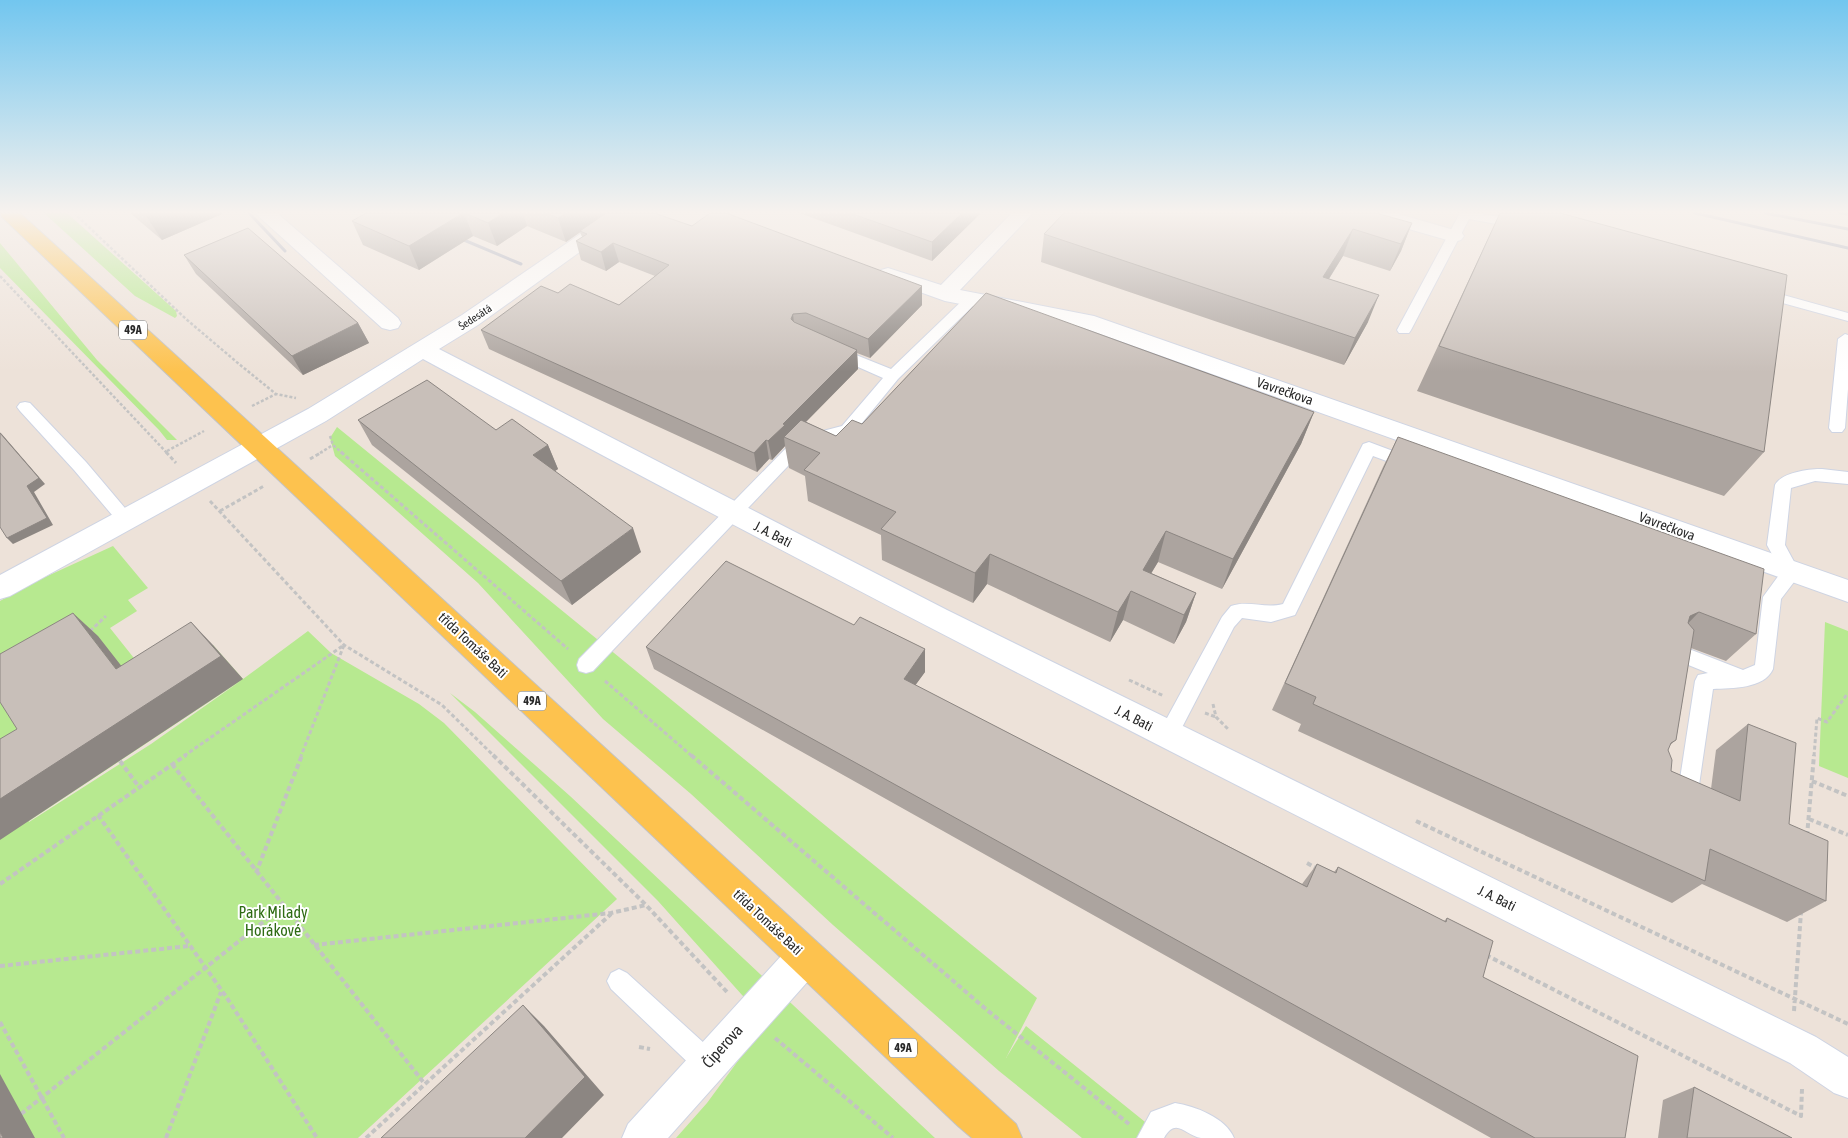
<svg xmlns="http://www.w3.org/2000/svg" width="1848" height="1138" viewBox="0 0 1848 1138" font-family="'Asap Condensed',sans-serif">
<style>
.green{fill:#b7e990;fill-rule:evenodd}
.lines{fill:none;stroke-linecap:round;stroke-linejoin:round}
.service-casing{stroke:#ced4e3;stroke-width:2}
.minor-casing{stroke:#ced4e3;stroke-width:2}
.primary-casing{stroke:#c3c3c3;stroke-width:2}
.path-far2{stroke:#c3c3c3;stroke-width:2.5;stroke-dasharray:3 2;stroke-linecap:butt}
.path-far1{stroke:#c3c3c3;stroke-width:3;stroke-dasharray:4 2.5;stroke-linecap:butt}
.path{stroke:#c3c3c3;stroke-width:4;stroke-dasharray:5 3;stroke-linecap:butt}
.service{fill:#fff;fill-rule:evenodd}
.minor{fill:#fff;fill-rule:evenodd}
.primary{fill:#fdc24e;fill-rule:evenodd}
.rail{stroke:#9ba2b5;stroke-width:3}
.wall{fill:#aca49f}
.shaded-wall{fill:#8c8682}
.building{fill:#c8bfb9;stroke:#8c8682}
.labels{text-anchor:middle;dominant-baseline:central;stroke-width:4;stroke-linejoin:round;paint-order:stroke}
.far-street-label{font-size:11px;fill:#292929;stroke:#fff}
.shield{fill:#fff;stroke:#696969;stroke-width:1}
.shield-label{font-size:12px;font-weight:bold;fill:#292929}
.street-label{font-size:14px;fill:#292929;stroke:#fff}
.near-park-label{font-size:16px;fill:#2e6b13;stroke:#fff}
.near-street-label{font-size:16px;fill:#292929;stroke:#fff}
</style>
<rect width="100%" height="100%" fill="#ede2d9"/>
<path class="green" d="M44,213H67L176,311L177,316L175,318L135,296Z
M0,243L97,360L177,440H167L159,430L0,268Z
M337,427L1037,998L1006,1058L1026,1026L1165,1138H1082L999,1071L833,925L691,794L603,719L478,583L335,456L330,438Z
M113,546L148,588L128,600L137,611L110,628L153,682L213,645L243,679L308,631L331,653L419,704L444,723L617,899L358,1138H34L0,1075V601L32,583ZM242,680L151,744L29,822V821Z
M1825,622L1848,631V778L1819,766Z
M450,693L475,712L570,796L935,1138H676L707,1103L768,1020L742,995L658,901Z"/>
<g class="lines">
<g class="service-casing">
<path id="service" d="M1460,213H1475L1519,220L1525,224L1519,228L1469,219L1411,330L1409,333H1399L1397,330Z
M1762,289L1848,313V321L1757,296L1755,293L1757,290Z
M973,294L980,298L978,301L898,379L853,434L807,446L593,671L586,673L579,671L577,665L579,659L796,438L842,426L883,378L831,355L829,352L831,349H841L891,369L968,295Z
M1845,334L1848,335V389L1845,428L1842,432H1832L1829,428L1838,339Z
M25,402L30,403L86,462L130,514L132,518L130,522L124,524L118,522L74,470L20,411L17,407L20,403Z
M1369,442L1417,460L1419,464L1417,468L1411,470L1373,456L1295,615L1271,622L1242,618L1234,627L1175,741L1168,744L1161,741L1158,735L1161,729L1222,617L1231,606C1249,600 1265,609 1283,604L1363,444Z
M1822,469L1848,472V484L1815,481L1791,488L1785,545L1798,569L1794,582L1781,599L1773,669C1764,689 1732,688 1713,689L1698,792L1695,799L1688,801L1671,795L1668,788L1671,781L1680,779L1695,681L1698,675L1708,673L1664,655L1662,650L1664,645L1671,642L1743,670L1755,665L1763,597L1779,575L1780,569L1767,545L1775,485C1782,472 1809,469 1822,469Z
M619,969L627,973L716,1054L719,1063L716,1072L707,1075L698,1072L611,989L607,981L611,973Z
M1175,1103C1195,1106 1226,1118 1234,1138C1223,1138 1212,1138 1201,1138C1186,1136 1176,1116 1164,1138H1137L1151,1112Z"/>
</g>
<g class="minor-casing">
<path id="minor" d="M255,213H277L398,318L401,323L398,328L390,330L382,328Z
M611,213H634L478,325L439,349L947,610L1816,1037L1848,1057V1098L1834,1093L1790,1063C1331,835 874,603 423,359L326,421L10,596L0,599V575L308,409L462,315Z
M1012,213H1033L960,290L1094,316L1848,580V602L1081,327L945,301L881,278L877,274L881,270L888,268L941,285Z
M1364,213H1395L1461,232L1464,236L1461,240L1454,242L1367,217Z
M805,939L818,944L823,957L818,970L668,1138H622L628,1124L792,944Z"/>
</g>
<g class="primary-casing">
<path id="primary" d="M0,213H20L1016,1124L1022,1138H972L958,1126L2,217Z"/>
</g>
<path class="path-far2" d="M74,213L186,319L239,364L276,394L296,398
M0,276L167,453
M252,406L276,394
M330,436L333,445L342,453
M167,451L204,431
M320,453L333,445"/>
<path class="path-far1" d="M166,452L176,463
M341,452L568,649
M310,459L322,452
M210,501L344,645L442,705L494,756
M220,511L264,486
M90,631L106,616
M1129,680L1164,696
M605,681L692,756
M1213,704L1216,717L1229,730
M1205,713L1216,717
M184,756L344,645L301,756
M1814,756L1817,718L1827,722L1848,693"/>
<path class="path" d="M493,755L646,905L727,992
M691,755L987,1010L1129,1124
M120,761L139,787
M172,764L424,1083
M1812,781L1848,796
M98,815L227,998L317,1138
M1809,819L1848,835
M1416,821L1848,1024
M1807,836L1814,755
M1307,863L1318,869
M256,873L302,755
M0,884L186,755
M314,945L611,913L646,905
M1486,955L1801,1116L1802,1089
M0,966L189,946
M1794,1011L1801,912
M0,1022L64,1138
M775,1038L893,1138
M639,1047L650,1049
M21,1114L282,907
M166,1138L221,992
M366,1138L611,914"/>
<use href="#service" class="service"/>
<use href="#minor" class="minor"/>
<use href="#primary" class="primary"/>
<path class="rail" d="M249,213L285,251
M1695,213L1848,248
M1765,213L1848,229
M1840,213L1848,214
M452,235L521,264"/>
</g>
<path class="wall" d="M130,213H221L222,214L162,240Z
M366,213H654L922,305L870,358L857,353L858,369L806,422L836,436L862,424L1314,412L1301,444L1222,589L1158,562L1151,573L1196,593L1186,622L1174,644L1123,620L1110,642L987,584L973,603L882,560L881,535L808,501L805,476L789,468L785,446L772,460L769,459L757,472L489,349L481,330L558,293L619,305L655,276L619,262L606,271L581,260L576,241L582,237L580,232L566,242L527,226L497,246L473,236L419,270L363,245L352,221Z
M799,213H981L932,261Z
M1500,213H1560L1764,452L1724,496L1417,391Z
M1412,223L1401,251L1390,271L1343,256L1329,279L1368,322L1344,365L1041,262L1044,234Z
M184,255L358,323L369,343L303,375L196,274Z
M358,420L496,430L548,445L558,469L555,471L641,552L572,605L372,445Z
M1398,437L1756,634L1726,661L1691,648L1676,740L1669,746L1668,750L1671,771L1711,789L1716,750L1748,724L1789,824L1826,901L1787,922L1702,884L1672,903L1298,731L1301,724L1272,710L1383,467Z
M854,625L925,649V672L915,685L1302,884L1317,864L1334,872L1338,867L1444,921L1447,918L1483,977L1625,1138H1491L654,669L646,647Z
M1694,1087L1792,1138H1658L1663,1100Z"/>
<path class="shaded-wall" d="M144,213H221L222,214L162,240Z
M463,213H464L473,236L419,270L409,246Z
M503,213H523L527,226L497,246L488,223Z
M566,213H608L566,242L558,218Z
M962,213H981L932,261V242Z
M1412,223L1401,251L1390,271L1401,244Z
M1353,229L1343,256L1313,304L1323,277Z
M613,243L619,262L606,271L601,252Z
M922,286V305L870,358L868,339Z
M1379,295L1368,322L1344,365L1355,338Z
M793,314L795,333L791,319Z
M358,323L369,343L303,375L292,356Z
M857,350L858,369L789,439L784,437L785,446L772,460L768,441L783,424Z
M1314,412L1301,444L1222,589L1233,559Z
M0,432L45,484L34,492L53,525L13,544L7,538L27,486Z
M766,440L769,459L757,472L754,453Z
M548,445L558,469L543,479L533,455Z
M633,528L641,552L572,605L561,581Z
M1166,531L1158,562L1139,594L1143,570Z
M990,554L987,584L973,603L975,573Z
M1131,591L1123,620L1110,642L1118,612Z
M1196,593L1186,622L1174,644L1184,615Z
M1699,612L1672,640L1690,616Z
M73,613L98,636L141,691L116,669Z
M191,622L213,645L243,679L0,840V799Z
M925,649V672L904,701V679Z
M523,1005L544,1026L604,1095L562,1138H525Z
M0,1074L35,1138H3L0,1132Z"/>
<path class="building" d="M366,213H463L409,246L352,221Z
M465,213H503L488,223Z
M545,213H566L558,218Z
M606,213H654L692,226L710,213H726L922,286L868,339L806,313L793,314L791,319L794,322L857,350L783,424L785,425L768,441L766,440L754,453L481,330L541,286L558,293L570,284L619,305L669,265L613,243L601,252L576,241L587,234L580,231Z
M850,213H962L932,242Z
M1064,213H1376L1412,223L1401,244L1353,229L1323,277L1379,295L1355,338L1044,234Z
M1500,213H1560L1787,275L1764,452L1439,346Z
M248,228L358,323L292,356L184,255Z
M986,293L1314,412L1233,559L1166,531L1143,570L1196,593L1184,615L1131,591L1118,612L990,554L975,573L881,529L896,512L804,470L820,453L784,437L801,420L836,436L852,420L862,424Z
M427,380L496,430L512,419L548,445L533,455L633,528L561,581L358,420Z
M0,433L39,478L27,486L47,518L7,538L0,527Z
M1398,437L1764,569L1756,634L1699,612L1690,616L1688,623L1694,630L1676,740L1671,743L1668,750L1672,760L1671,771L1740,801L1748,724L1796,743L1789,824L1828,841L1826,901L1710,849L1705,881L1313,704L1316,697L1285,683Z
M726,561L854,625L860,617L925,649L904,679L1307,887L1317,864L1336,873L1338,867L1446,922L1447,918L1493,941L1483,977L1638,1056L1625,1138H1535L646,647Z
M73,613L116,669L191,622L221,656L0,799V739L17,729L0,702V654Z
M523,1005L585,1077L525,1138H381Z
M1694,1087L1792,1138H1687Z
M0,1132L3,1138H0Z"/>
<linearGradient id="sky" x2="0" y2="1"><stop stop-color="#72c6ef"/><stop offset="0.57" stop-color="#f7f2ee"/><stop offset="1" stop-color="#f7f2ee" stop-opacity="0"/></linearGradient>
<rect width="1848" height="372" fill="url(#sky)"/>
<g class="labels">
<g class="far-street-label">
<text transform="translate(475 317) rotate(-33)">Šedesátá</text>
</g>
<g class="shield">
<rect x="119" y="320.5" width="28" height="19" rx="4"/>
<rect x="518" y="691.5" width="28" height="19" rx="4"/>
<rect x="889" y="1038.5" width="28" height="19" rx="4"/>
</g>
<g class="shield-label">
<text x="133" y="330">49A</text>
<text x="532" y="701">49A</text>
<text x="903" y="1048">49A</text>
</g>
<g class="street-label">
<text transform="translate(1285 391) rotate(19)">Vavrečkova</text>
<text transform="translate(1667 526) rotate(20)">Vavrečkova</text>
<text transform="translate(773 534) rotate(27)">J. A. Bati</text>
<text transform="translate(473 645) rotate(43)">třída Tomáše Bati</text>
<text transform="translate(1134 718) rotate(27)">J. A. Bati</text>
<text transform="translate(1497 898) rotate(26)">J. A. Bati</text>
<text transform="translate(768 922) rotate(43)">třída Tomáše Bati</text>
</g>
<g class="near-park-label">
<text x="273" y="912">Park Milady<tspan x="273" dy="18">Horákové</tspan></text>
</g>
<g class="near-street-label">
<text transform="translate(722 1046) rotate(-48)">Čiperova</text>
</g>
</g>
</svg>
